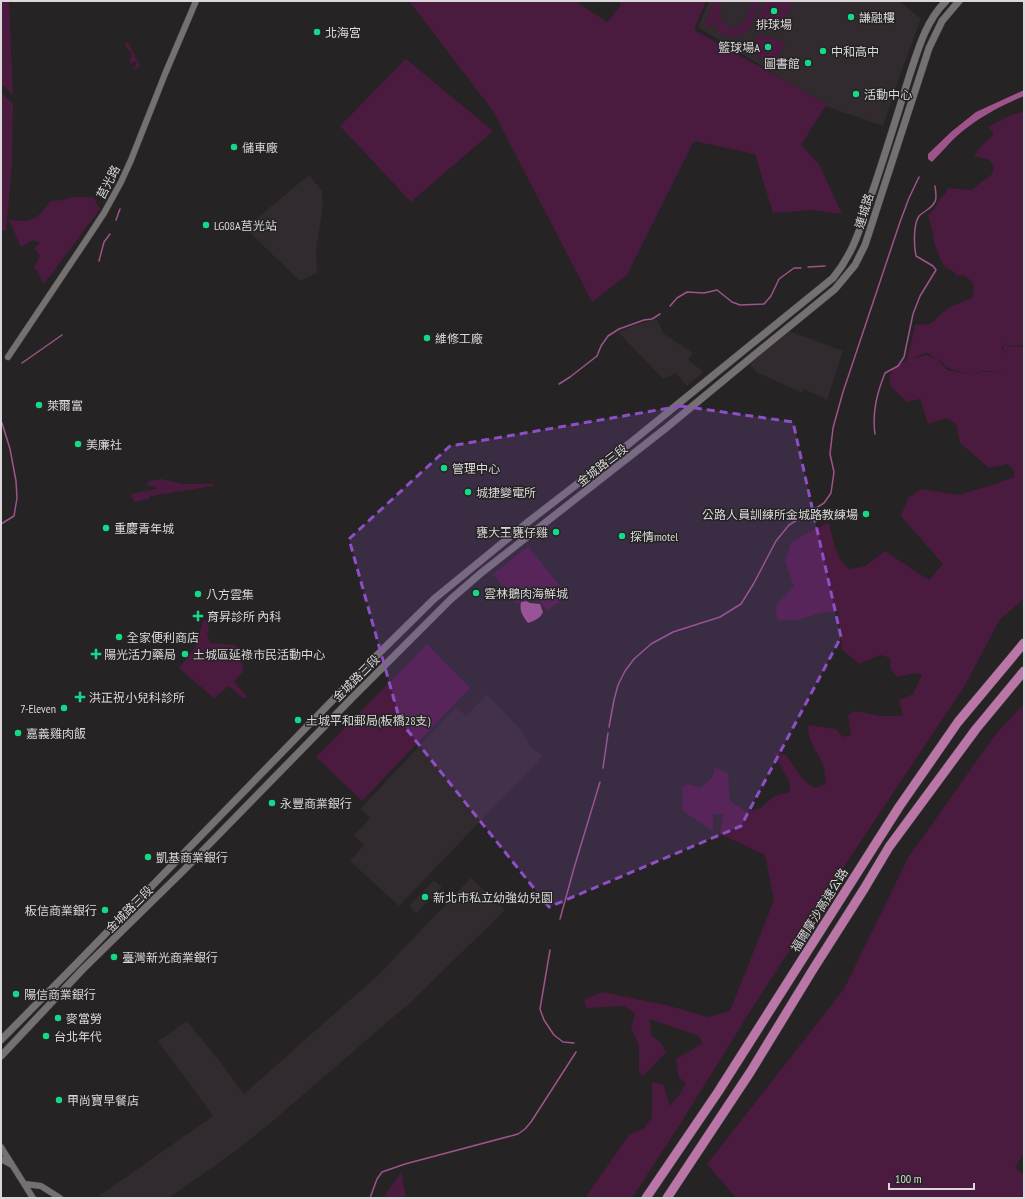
<svg xmlns="http://www.w3.org/2000/svg" width="1025" height="1199" viewBox="0 0 1025 1199" font-family="'PT Sans Narrow','Noto Sans TC',sans-serif">
<style>
.built{fill:#312a2e}
.green{fill:#4a1b3f;fill-rule:evenodd}
.water{fill:#9e548b}
.lines{fill:none;stroke-linecap:round;stroke-linejoin:round}
.stream{stroke:#9e548b;stroke-width:1.5}
.tertiary-casing{stroke:#3f3d3f;stroke-width:7}
.secondary-casing{stroke:#3f3d3f;stroke-width:8}
.motorway-casing{stroke:#3f3d3f;stroke-width:10}
.tertiary{stroke:#757173;stroke-width:6}
.secondary{stroke:#757173;stroke-width:7}
.motorway{stroke:#b976a6;stroke-width:9}
.marked{fill:#8e4ec4;fill-opacity:0.2;stroke:#8e4ec4;stroke-width:3;stroke-dasharray:8 5;stroke-linejoin:round}
.poi-dot{fill:#15d989;stroke:#252324;stroke-width:1.5}
.labels{text-anchor:middle;dominant-baseline:central;stroke-width:3;stroke-linejoin:round;paint-order:stroke}
.poi-label{font-size:12px;fill:#dad8d9;stroke:#252324;text-anchor:start}
.street-label{font-size:12px;fill:#dad8d9;stroke:#252324}
</style>
<rect width="100%" height="100%" fill="#252324"/>
<path class="built" d="M709,1H899L921,19L900,75L883,126L828,107L698,27Z
M309,175L322,191L323,205L316,249L317,273L300,281L245,228Z
M657,319L664,334L693,353L688,360L704,372L687,386L676,373L663,379L618,332L635,325Z
M790,331L843,351L827,400L804,389L802,393L756,372L750,363Z
M487,694L523,732L529,744L533,749L543,756L399,906L350,861L364,845L354,835L370,818L360,809L456,707L466,716Z
M471,878L505,910L411,1002L268,1125L234,1152L169,1198H96L213,1116L158,1041L187,1021L221,1063L244,1094L378,975Z
M434,880L442,887L416,914L409,906Z"/>
<path class="green" d="M1,1H9L13,95L1,83Z
M409,1H575L607,22L621,5L618,1H706L694,30L827,104L801,145L819,164L842,214L813,210L773,213L755,154L694,141L627,275L592,302L493,111Z
M714,1H723C722,4 720,7 720,10C718,24 734,34 744,21C748,16 750,7 752,1H760C757,8 752,25 748,30C745,33 741,34 737,36C724,39 719,32 713,21L710,28L704,25Z
M765,1H793L780,29L756,21Z
M759,34L785,42L774,66L751,52Z
M128,42L140,66L136,69L133,68L137,64L135,61L131,64L129,61L131,57L132,53L125,46L126,43Z
M406,59L493,131L411,202L340,126Z
M1,92L13,104L12,164L6,231L1,230Z
M1024,111V345L1010,346L1003,343L1002,348L1006,354L1003,347V344C1011,347 1016,348 1024,346V599L1000,619L964,687L861,841L754,1005L679,1126L632,1198H585L629,1135L644,1128L652,1117V1082L663,1084L670,1106L679,1095L686,1084L678,1076L676,1059L702,1044L699,1036L650,1019L651,1035L661,1043L666,1052L643,1076L639,1073V1046L631,1027L635,1014L624,1006L586,1008L584,1000L602,992L666,1005L708,1017L730,1011L774,900L765,855L720,834L723,814H713V831L683,811L682,787L689,784L700,788L713,777L714,767L728,773L730,801L747,812L761,808L774,796L790,792L789,781L773,752L786,755L802,778L814,788L826,784C825,778 825,770 823,765C817,751 808,742 808,725L836,729L843,737L851,735L848,716L854,711L881,716H903L899,700L913,694L922,675L916,673L897,677L891,670L890,658L881,655L859,664L842,650L838,611L825,612L797,620L778,621L775,606L794,587L785,561L791,542L825,524L829,523L835,548L840,559L849,569L865,566L885,551L929,580L943,564L901,516L908,498L921,489L958,495L992,485L1014,477V471L1008,464L989,468L960,443L956,424L946,418L928,424L920,399L907,402L891,387L889,377L895,366L907,360L915,325L930,324L948,308L972,298L974,290L972,281L963,275L957,276L953,271L946,268L942,263L934,242L932,230L928,215L935,208L940,198L945,194L948,188L971,190L992,174L994,166L989,160L974,156L985,142L993,135V132L988,127L1009,116ZM925,353L930,354L931,356L940,361L950,369L973,375L982,371H1003L982,372L974,375L947,370L939,361L926,355L912,359Z
M73,197H93L100,209L44,284L34,267L40,256L34,248L40,243L34,240L21,247L9,220C32,223 37,220 50,201L63,200Z
M161,479L183,484H214V486L150,496L149,499L134,502L131,494L156,489L155,486H149L146,484L150,481Z
M528,546L568,596L547,611L532,593L517,604L493,574Z
M207,620L209,631L207,633L210,643L236,645L244,670L234,682L247,696L244,699L229,686L214,698L179,668L196,646L203,621Z
M427,644L470,688L362,801L316,757Z
M1024,704V1154L1015,1167L1024,1175V1198H736L707,1164L844,989L908,858L995,735Z
M401,1172L406,1198H383Z"/>
<path class="water" d="M1024,90V96C1000,106 978,118 958,135C949,143 941,153 932,162L928,159V154L951,132L976,112Z
M526,601L530,603L540,604L543,612C541,618 534,621 528,623C523,616 519,611 521,602Z"/>
<g class="lines">
<path class="stream" d="M116,220L120,209
M99,261L104,242L110,234
M808,267L825,266
M670,306L677,298L687,292L704,293L717,290L732,302L740,305L764,304L771,296L779,279L794,268H801
M22,363L62,335
M559,384L570,377L597,356L601,346L608,336L619,329L644,320L652,319L660,314
M875,434C872,412 877,393 885,373L898,366L904,357L913,314L920,296L936,270L933,266L916,256C914,246 913,225 919,216C921,214 924,212 927,210C937,203 937,199 935,186
M1,524L14,516L17,498L16,481L10,449L2,423
M609,727L614,700L618,685L625,671L634,659L651,644L673,632L720,617L741,604L754,583L776,541L789,525L824,503L831,493L834,472L830,454L833,428L843,392L900,222L909,198L919,177
M603,768L608,733
M560,919L574,868L600,782
M550,950L540,1009L544,1020L554,1035L563,1042L574,1043
M370,1198L377,1179L382,1172L405,1164L518,1134L525,1129L531,1122L576,1052"/>
<g class="tertiary-casing">
<path id="tertiary" d="M8,357L85,242L104,213L121,182L131,160L165,74L196,1
M1,1147L33,1198
M1,1159L12,1165
M25,1184L41,1186L60,1198"/>
</g>
<g class="secondary-casing">
<path id="secondary" d="M1,1040L80,960L363,669L434,599L528,522L594,471L619,452L833,278C855,251 861,225 872,193C885,155 897,116 909,77C918,50 925,22 946,1
M1,1056L83,969L183,871L351,699L451,599L481,573L666,428L753,356L835,289L855,265L865,245L929,48L942,21L959,1"/>
</g>
<g class="motorway-casing">
<path id="motorway" d="M646,1198L718,1092L899,807L958,722L1024,643
M667,1198L751,1071L812,971L864,889L889,847L976,729L1024,671"/>
</g>
<use href="#tertiary" class="tertiary"/>
<use href="#secondary" class="secondary"/>
<use href="#motorway" class="motorway"/>
</g>
<path class="marked" d="M681,406L793,422L841,637L741,826L549,907L400,721L349,539L450,446Z"/>
<g class="poi-dot">
<circle cx="774" cy="11" r="4"/>
<circle cx="851" cy="17" r="4"/>
<circle cx="317" cy="32" r="4"/>
<circle cx="768" cy="47" r="4"/>
<circle cx="823" cy="51" r="4"/>
<circle cx="808" cy="63" r="4"/>
<circle cx="856" cy="94" r="4"/>
<circle cx="234" cy="147" r="4"/>
<circle cx="206" cy="225" r="4"/>
<circle cx="427" cy="338" r="4"/>
<circle cx="39" cy="405" r="4"/>
<circle cx="78" cy="444" r="4"/>
<circle cx="444" cy="468" r="4"/>
<circle cx="468" cy="492" r="4"/>
<circle cx="866" cy="514" r="4"/>
<circle cx="106" cy="528" r="4"/>
<circle cx="556" cy="532" r="4"/>
<circle cx="622" cy="536" r="4"/>
<circle cx="476" cy="593" r="4"/>
<circle cx="198" cy="594" r="4"/>
<path d="M196 610h4v4h4v4h-4v4h-4v-4h-4v-4h4z"/>
<circle cx="119" cy="637" r="4"/>
<path d="M94 648h4v4h4v4h-4v4h-4v-4h-4v-4h4z"/>
<circle cx="185" cy="654" r="4"/>
<path d="M78 691h4v4h4v4h-4v4h-4v-4h-4v-4h4z"/>
<circle cx="64" cy="708" r="4"/>
<circle cx="298" cy="720" r="4"/>
<circle cx="18" cy="733" r="4"/>
<circle cx="272" cy="803" r="4"/>
<circle cx="148" cy="857" r="4"/>
<circle cx="425" cy="897" r="4"/>
<circle cx="105" cy="910" r="4"/>
<circle cx="114" cy="957" r="4"/>
<circle cx="16" cy="994" r="4"/>
<circle cx="58" cy="1018" r="4"/>
<circle cx="46" cy="1036" r="4"/>
<circle cx="59" cy="1100" r="4"/>
</g>
<g class="labels">
<g class="poi-label">
<text x="859" y="17">謙融樓</text>
<text x="774" y="24" text-anchor="middle">排球場</text>
<text x="325" y="32">北海宮</text>
<text x="760" y="47" text-anchor="end">籃球場A</text>
<text x="831" y="51">中和高中</text>
<text x="800" y="63" text-anchor="end">圖書館</text>
<text x="864" y="94">活動中心</text>
<text x="242" y="147">儲車廠</text>
<text x="214" y="225">LG08A莒光站</text>
<text x="435" y="338">維修工廠</text>
<text x="47" y="405">萊爾富</text>
<text x="86" y="444">美廉社</text>
<text x="452" y="468">管理中心</text>
<text x="476" y="492">城捷變電所</text>
<text x="858" y="514" text-anchor="end">公路人員訓練所金城路教練場</text>
<text x="114" y="528">重慶青年城</text>
<text x="548" y="532" text-anchor="end">甕大王甕仔雞</text>
<text x="630" y="536">探情motel</text>
<text x="484" y="593">雲林鵝肉海鮮城</text>
<text x="206" y="594">八方雲集</text>
<text x="207" y="616">育昇診所 內科</text>
<text x="127" y="637">全家便利商店</text>
<text x="104" y="654">陽光活力藥局</text>
<text x="193" y="654">土城區延祿市民活動中心</text>
<text x="89" y="697">洪正祝小兒科診所</text>
<text x="56" y="708" text-anchor="end">7-Eleven</text>
<text x="306" y="720">土城平和郵局(板橋28支)</text>
<text x="26" y="733">嘉義雞肉飯</text>
<text x="280" y="803">永豐商業銀行</text>
<text x="156" y="857">凱基商業銀行</text>
<text x="433" y="897">新北市私立幼強幼兒園</text>
<text x="97" y="910" text-anchor="end">板信商業銀行</text>
<text x="122" y="957">臺灣新光商業銀行</text>
<text x="24" y="994">陽信商業銀行</text>
<text x="66" y="1018">麥當勞</text>
<text x="54" y="1036">台北年代</text>
<text x="67" y="1100">甲尚寶早餐店</text>
</g>
<g class="street-label">
<text transform="translate(108 182) rotate(-63)">莒光路</text>
<text transform="translate(864 211) rotate(-73)">連城路</text>
<text transform="translate(602 465) rotate(-38)">金城路三段</text>
<text transform="translate(356 678) rotate(-45)">金城路三段</text>
<text transform="translate(129 909) rotate(-45)">金城路三段</text>
<text transform="translate(819 910) rotate(-58)">福爾摩沙高速公路</text>
</g>
</g>
<rect width="1025" height="1199" fill="none" stroke="#dad8d9" stroke-width="4"/>
<path d="M889 1183v6h85v-6" fill="none" stroke="#dad8d9" stroke-width="2"/>
<text x="895" y="1183" font-size="12" fill="#dad8d9" stroke="#252324" stroke-width="3" paint-order="stroke">100 m</text>
</svg>
